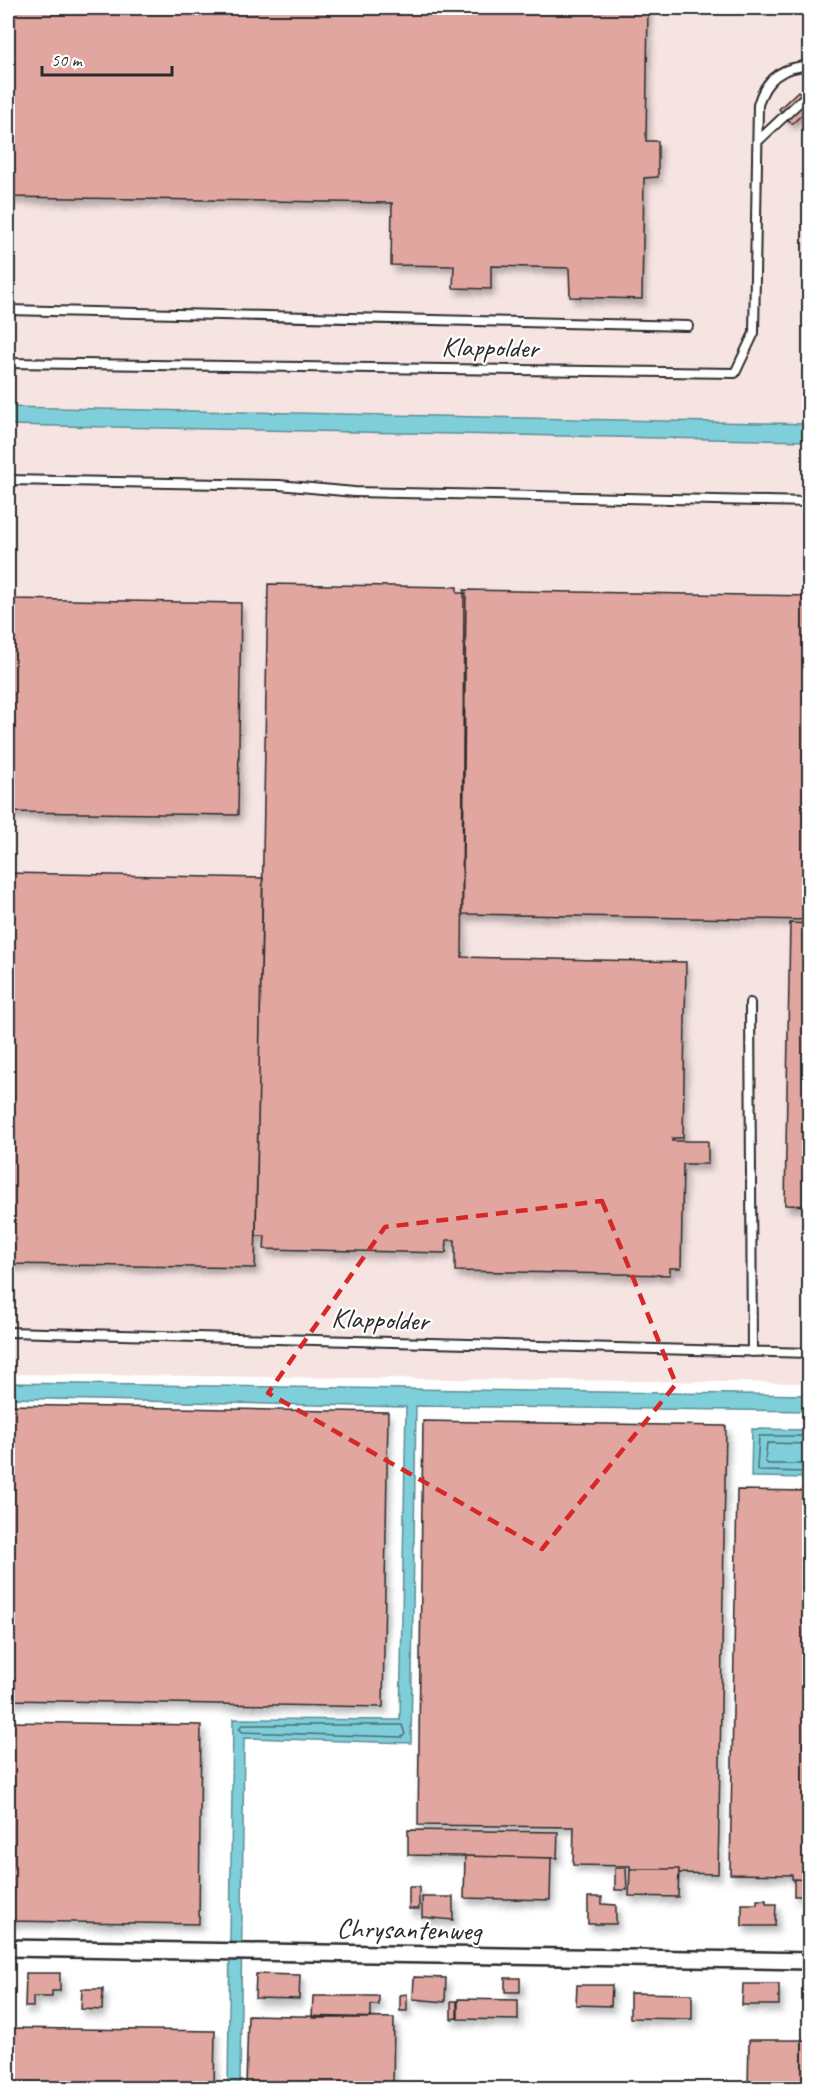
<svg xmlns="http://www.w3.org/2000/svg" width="817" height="2096" viewBox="0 0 817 2096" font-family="Caveat,sans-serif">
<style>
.built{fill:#f6e4e2}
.water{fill:#7fcfdb;stroke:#5d8d95;stroke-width:1.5}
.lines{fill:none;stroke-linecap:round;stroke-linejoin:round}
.shore{stroke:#4d6d71;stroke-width:1.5}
.building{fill:#e0a69f;stroke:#2b2b2b;stroke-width:1.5;filter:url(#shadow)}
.lane-casing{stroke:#2b2b2b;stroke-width:12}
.street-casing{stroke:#2b2b2b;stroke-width:20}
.lane{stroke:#fff;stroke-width:8}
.street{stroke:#fff;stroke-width:15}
.marked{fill:none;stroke:#d62828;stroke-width:4.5;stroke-dasharray:12 8;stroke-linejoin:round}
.labels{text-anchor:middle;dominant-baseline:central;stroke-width:4.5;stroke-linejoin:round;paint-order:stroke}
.street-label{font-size:28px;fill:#2b2b2b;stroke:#fff}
</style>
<defs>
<filter id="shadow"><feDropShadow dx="3.5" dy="6" stdDeviation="3" flood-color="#0004"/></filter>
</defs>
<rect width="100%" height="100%" fill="#fff"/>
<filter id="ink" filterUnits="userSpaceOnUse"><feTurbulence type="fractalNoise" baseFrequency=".0167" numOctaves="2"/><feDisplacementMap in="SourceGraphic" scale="12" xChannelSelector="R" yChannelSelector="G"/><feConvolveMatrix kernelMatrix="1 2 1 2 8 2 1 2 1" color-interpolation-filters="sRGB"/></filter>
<g filter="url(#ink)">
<path class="built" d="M8,8H809V1383L8,1374Z"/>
<path class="water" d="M8,407L809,424L810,441L8,425Z
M8,1383L809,1395L810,1411L416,1406L411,1743L244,1738L240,2088H228L233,1719L400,1720L406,1407L8,1398Z
M752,1429L809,1430V1478L751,1477Z"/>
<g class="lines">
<path class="shore" d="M810,1436H759L757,1468L760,1471L810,1472
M810,1444L767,1443L765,1461L768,1464H810
M242,1725H402L405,1734L402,1737L242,1732L239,1728Z"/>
</g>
<path class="building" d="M8,8H648L646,141H658V177L644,178L642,299L570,297L569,268L491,266V289L453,288L454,266L391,265L392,203L8,197Z
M798,91L810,102V107L792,124L779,109Z
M268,584L457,587V593H466L462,957L686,962L683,1138H672V1141H708V1164H683L681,1268H670V1275L455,1271V1240H447L446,1253L264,1249L265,1236H256Z
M464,590L810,596V920L462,914Z
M8,596L11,599L241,603L238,815L8,812V816Z
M8,873L263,878L255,1268L8,1264Z
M790,923L810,924V1206L785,1205Z
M8,1405L388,1412L383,1707L8,1700Z
M423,1421L726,1426L718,1874L679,1873V1869H630V1866L573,1865L574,1827L418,1825Z
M737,1490L810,1491V1880L792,1879V1875L730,1874Z
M8,1722L201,1725L199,1924L8,1921Z
M408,1830L558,1832L557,1858L408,1855Z
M465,1856L551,1858L550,1900L464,1898Z
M615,1868H626L627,1890H615Z
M630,1869H679L678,1897L629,1896Z
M794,1879L810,1880V1920H802V1896H794Z
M409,1887H419V1909H409Z
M422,1897H453V1920L422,1917Z
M588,1897H602V1904L616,1905V1924H588Z
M757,1900H766V1904H776L775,1926H742V1904H757Z
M26,1973H60V1991H52V1997H33V2007H25Z
M256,1974L300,1975L299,1999L255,1998Z
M414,1977L446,1978L445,2002L413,1999Z
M505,1978H520V1992H505Z
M743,1984H779V2005H742Z
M577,1985H612L611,2006L576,2005Z
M82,1989H103L102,2010L81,2009Z
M630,1993L692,1994V2019L630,2018Z
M407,1994V2011H400V1995Z
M313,1996H379V2005H371V2018H312Z
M458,1999L518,2000V2020L458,2019Z
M451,2001H457V2018L451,2019Z
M248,2015L394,2018L393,2088H246Z
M8,2028L215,2031L214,2088H8Z
M749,2040H810V2088H748Z"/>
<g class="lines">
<g class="lane-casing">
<path id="lane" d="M758,141L810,92
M8,310L688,326
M8,363L735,373L754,333L758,105C765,79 782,66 810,66
M8,480L279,485L354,492L810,502
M750,1003L752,1352
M8,1332L810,1353"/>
</g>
<g class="street-casing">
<path id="street" d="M8,1948L810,1961"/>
</g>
<use href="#lane" class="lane"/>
<use href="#street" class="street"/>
</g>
</g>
<path class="marked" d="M602,1201L676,1384L542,1549L268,1393L385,1227Z"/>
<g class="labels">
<g class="street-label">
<text transform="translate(490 347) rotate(1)">Klappolder</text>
<text transform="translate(380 1319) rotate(2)">Klappolder</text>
<text transform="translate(409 1929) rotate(1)">Chrysantenweg</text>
</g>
</g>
<rect width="817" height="2096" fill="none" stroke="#fff" stroke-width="30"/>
<rect x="15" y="15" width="787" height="2066" fill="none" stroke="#2b2b2b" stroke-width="2" filter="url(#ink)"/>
<path d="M42 66v9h130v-9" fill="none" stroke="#2b2b2b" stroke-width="3"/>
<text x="51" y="66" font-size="18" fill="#2b2b2b" stroke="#ffffff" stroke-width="4.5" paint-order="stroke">50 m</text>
</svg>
